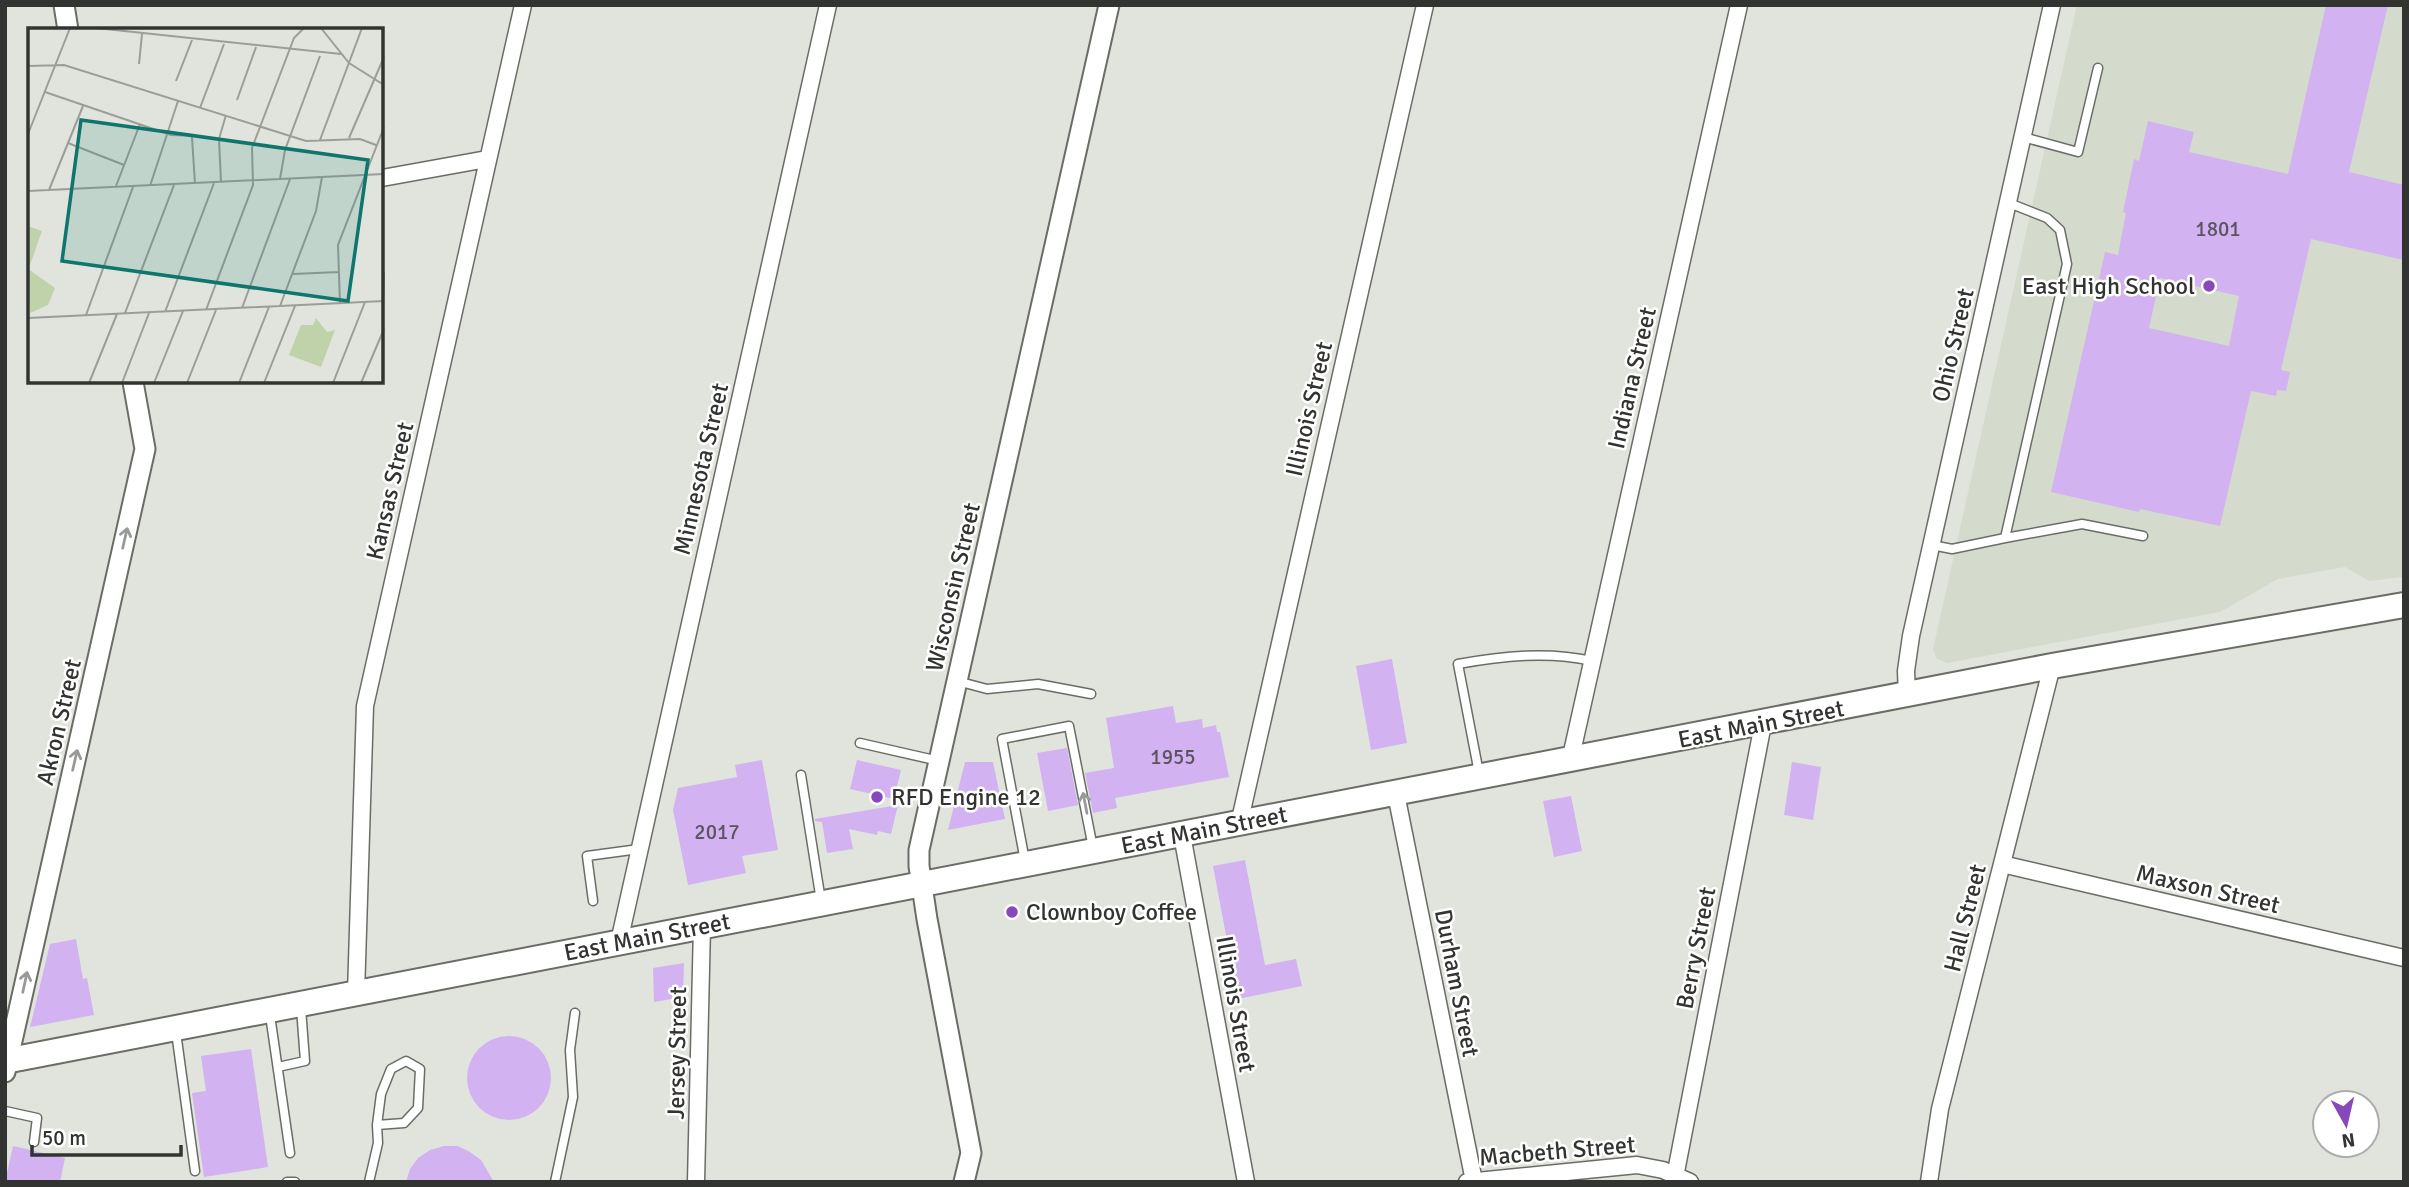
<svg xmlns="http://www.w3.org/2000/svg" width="2409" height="1187" viewBox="0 0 2409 1187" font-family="Signika,sans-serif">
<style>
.built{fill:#d4dbcc}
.building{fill:#d2b2f1;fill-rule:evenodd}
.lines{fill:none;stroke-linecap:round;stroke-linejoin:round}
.service-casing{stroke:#6a6d66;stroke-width:11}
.minor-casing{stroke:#6a6d66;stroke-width:19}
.tertiary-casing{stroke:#6a6d66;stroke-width:23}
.primary-casing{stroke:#6a6d66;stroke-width:28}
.service{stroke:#fff;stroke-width:8}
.minor{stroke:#fff;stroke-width:16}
.tertiary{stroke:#fff;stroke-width:19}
.primary{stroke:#fff;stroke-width:24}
.oneway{stroke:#989a98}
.poi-dot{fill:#8947bc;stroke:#fff;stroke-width:2.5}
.labels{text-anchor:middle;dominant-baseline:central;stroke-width:5;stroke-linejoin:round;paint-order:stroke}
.number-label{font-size:21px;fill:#5a5461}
.poi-label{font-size:24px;fill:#323431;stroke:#fff;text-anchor:start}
.street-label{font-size:24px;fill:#323431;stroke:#fff}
.inset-road{fill:none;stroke:#9b9e98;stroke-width:2}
.view{fill:#0f766e;fill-opacity:0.15;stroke:#0f766e;stroke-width:3.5}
.inset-edge{fill:none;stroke:#323431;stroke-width:3.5}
</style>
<rect width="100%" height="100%" fill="#e1e4dd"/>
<path class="built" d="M2077,5H2404V577L2369,581L2345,567L2278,579L2220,612L1947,663L1936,658L1933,649Z"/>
<path class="building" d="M2326,5H2388L2349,172L2404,185V260L2311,239L2281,370L2290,372L2286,391L2277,390L2276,396L2251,391L2220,526L2140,509L2139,512L2051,492L2105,252L2118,255L2126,213L2123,212L2134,159L2139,161L2148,121L2194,132L2189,152L2288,174ZM2160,278L2239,296L2229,346L2149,328Z
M1392,659L1407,743L1371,750L1356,666Z
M1173,706L1176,723L1202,719L1203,728L1216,725L1217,732H1220L1229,777L1115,798L1117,808L1093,813L1085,773L1114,768L1106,718Z
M1067,748L1078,805L1048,811L1037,753Z
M762,760L778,850L742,856L746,873L688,885L673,810L678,788L737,777L735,765Z
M857,760L901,770L894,799L850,789Z
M965,762H993L1005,819L948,830Z
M1792,762L1821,767L1813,820L1784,815Z
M1571,796L1582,851L1554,857L1543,801Z
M898,805L891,834L878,831L877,835L849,829L853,849L827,853L822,822L815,821V819Z
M1245,860L1265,965L1296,959L1302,986L1238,999L1213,866Z
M76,939L83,979L87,978L94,1015L30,1027L50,944Z
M684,963L683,997L654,1002L653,968Z
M467 1078a42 42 0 1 1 84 0a42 42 0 1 1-84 0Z
M251,1049L268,1167L204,1177L192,1093L206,1091L201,1056Z
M13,1146L65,1158L60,1182H5Z
M444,1146H458L470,1152L481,1160L494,1182H406L410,1169L418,1158L430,1150Z"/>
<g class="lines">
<g class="service-casing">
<path id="service" d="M2023,137L2078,152L2098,68
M2005,538L2082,524L2143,536
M1932,545L1952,549L2005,538L2067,264L2060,230L2047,218L2009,203
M957,681L987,689L1038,684L1091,694
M860,743L939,761
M1479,773L1458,664C1502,656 1548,651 1592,661
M801,775L821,901
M1025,861L1002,739L1069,726L1093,848
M593,901L587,856L639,849
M270,1015L290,1153
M176,1032L195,1171
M278,1067L305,1061L301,1008
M5,1111L37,1118L34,1142
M287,1182H295
M369,1182L378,1143L377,1125L381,1094L391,1069L406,1061L420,1069L418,1108L404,1123L377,1125
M555,1182L573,1097L570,1050L575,1013"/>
</g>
<g class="minor-casing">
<path id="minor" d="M382,178L487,159
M1907,696L1906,671L1911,636L2052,5
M1570,761L1739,5
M1396,794L1474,1181
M1239,824L1425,5
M1182,835L1246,1182
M2002,864L2404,958
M619,942L828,5
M356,994L365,706L523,5
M696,1182L702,926
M1467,1182L1637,1165L1663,1170L1690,1182
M1674,1182L1763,724
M1929,1182L1940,1109L2052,666"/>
</g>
<g class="tertiary-casing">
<path id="tertiary" d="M64,5L68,30
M5,1072L145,449L133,382
M964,1182L971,1153L927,919L919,866V850L1109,5"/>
</g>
<g class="primary-casing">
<path id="primary" d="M5,1061L2052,666L2404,605"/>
</g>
<use href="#service" class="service"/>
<use href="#minor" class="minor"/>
<use href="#tertiary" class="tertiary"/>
<use href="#primary" class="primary"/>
</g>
<defs><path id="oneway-shaft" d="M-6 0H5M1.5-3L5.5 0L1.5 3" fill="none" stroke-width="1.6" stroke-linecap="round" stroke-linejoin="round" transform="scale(1.75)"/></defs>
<g class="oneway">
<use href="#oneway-shaft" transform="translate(125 538) rotate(-77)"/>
<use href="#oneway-shaft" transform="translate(75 760) rotate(-77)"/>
<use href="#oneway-shaft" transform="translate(1085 803) rotate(-101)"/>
<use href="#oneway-shaft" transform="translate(25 982) rotate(-78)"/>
</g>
<g class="poi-dot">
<circle cx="2209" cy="286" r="7"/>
<circle cx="877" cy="797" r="7"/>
<circle cx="1012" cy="912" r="7"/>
</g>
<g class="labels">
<g class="number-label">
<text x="2218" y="229">1801</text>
<text x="1173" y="757">1955</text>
<text x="717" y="832">2017</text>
</g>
<g class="poi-label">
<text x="2195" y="286" text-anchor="end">East High School</text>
<text x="891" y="797">RFD Engine 12</text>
<text x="1026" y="912">Clownboy Coffee</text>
</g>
<g class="street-label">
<text transform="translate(1953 345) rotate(-77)">Ohio Street</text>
<text transform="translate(1632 378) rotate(-77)">Indiana Street</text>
<text transform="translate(1309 409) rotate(-77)">Illinois Street</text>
<text transform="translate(701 469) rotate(-77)">Minnesota Street</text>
<text transform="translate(390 491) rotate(-77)">Kansas Street</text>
<text transform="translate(953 587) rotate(-77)">Wisconsin Street</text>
<text transform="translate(59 722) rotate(-77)">Akron Street</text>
<text transform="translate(1761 724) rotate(-11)">East Main Street</text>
<text transform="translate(1204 830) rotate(-11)">East Main Street</text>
<text transform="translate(2208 889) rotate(13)">Maxson Street</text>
<text transform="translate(1965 918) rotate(-76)">Hall Street</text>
<text transform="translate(647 937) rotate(-11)">East Main Street</text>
<text transform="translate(1696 948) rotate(-79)">Berry Street</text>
<text transform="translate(1457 983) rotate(79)">Durham Street</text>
<text transform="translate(1236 1004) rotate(80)">Illinois Street</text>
<text transform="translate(677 1053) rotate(-89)">Jersey Street</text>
<text transform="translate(1557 1151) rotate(-5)">Macbeth Street</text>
</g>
</g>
<g transform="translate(28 28)">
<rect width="355" height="355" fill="#e1e4dd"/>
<path d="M288,290L299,304L307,302L293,339L261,327L273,297H285Z" fill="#c0d2a9"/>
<path d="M0,198L14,203L2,237H0ZM0,241L27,260L20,277L2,285Z" fill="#c0d2a9"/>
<path class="inset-road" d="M68,0L313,26M293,0L321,35L356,57M111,36L114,6M0,38L36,37L278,113L332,111L348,117M148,53L164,12M17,64L143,107L170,108M209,72L228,19M172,80L196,16M0,106L42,0M164,109L167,156M321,110L356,29M292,112L334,0M40,115L96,137M252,151L257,122L292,28M193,154L191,111L198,87M88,158L112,96M122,158L150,73M21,162L55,78M0,163L356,146M265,246L311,244M355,273L356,244M312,276L310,217L356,99M252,278L288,183L294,149M214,280L262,151M178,282L225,157L224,120L266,10L276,0M137,284L186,155M97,285L146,157M58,287L105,159M0,290L356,273M61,355L89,286M94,355L121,285M126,355L155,283M159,355L188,282M211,355L241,279M236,355L267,278M305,355L337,274M333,355L356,301"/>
<path class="view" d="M53,92L340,132L320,273L34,233Z"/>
<rect width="355" height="355" class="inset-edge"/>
</g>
<rect width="2409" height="1187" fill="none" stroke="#323431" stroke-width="14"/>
<g transform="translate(2346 1124) rotate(172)"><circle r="33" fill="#ffffff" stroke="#adaead" stroke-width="2"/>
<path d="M0-5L12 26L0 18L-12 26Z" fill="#8947bc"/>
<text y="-10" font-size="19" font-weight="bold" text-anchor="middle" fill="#323431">N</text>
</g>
<path d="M32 1145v10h149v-10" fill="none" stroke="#323431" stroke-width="3.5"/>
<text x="42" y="1145" font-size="21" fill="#323431" stroke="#ffffff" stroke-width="5" paint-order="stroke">50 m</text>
</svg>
